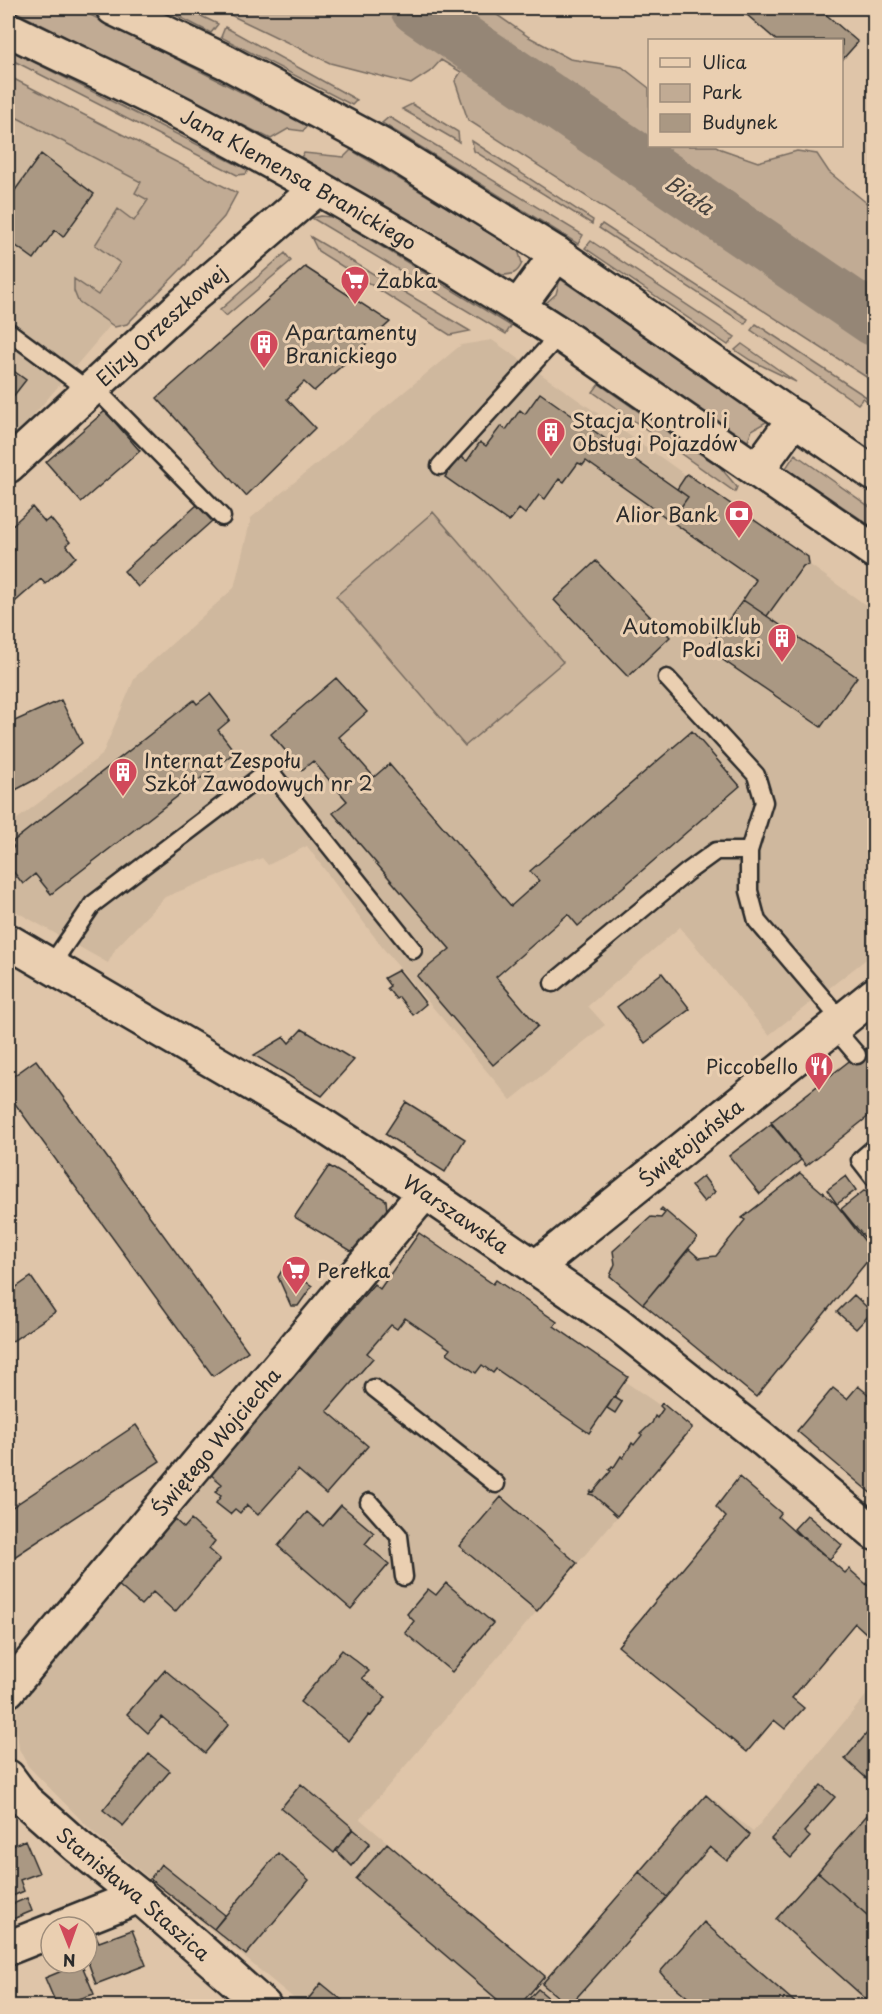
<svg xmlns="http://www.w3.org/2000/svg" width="882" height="2014" viewBox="0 0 882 2014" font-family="'Playpen Sans',sans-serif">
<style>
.built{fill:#cfb89e}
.green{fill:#c1ab94;stroke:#766b60;stroke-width:1.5}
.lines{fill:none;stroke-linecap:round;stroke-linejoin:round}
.river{stroke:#958676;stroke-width:52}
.building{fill:#aa9883;stroke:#2b2b2b;stroke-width:1.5}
.service-casing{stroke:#2b2b2b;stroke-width:21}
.minor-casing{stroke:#2b2b2b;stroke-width:38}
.tertiary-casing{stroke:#2b2b2b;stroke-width:38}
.secondary-casing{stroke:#2b2b2b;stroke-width:38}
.service{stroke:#eacfb1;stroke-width:16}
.minor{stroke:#eacfb1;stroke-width:33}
.tertiary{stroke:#eacfb1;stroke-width:33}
.secondary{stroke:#eacfb1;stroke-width:33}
.labels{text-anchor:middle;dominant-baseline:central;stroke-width:6;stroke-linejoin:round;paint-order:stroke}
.street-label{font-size:20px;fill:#2b2b2b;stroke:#eacfb1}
.poi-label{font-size:20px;fill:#2b2b2b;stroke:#eacfb1;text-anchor:start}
.water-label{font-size:21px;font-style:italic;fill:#46423e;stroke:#eacfb1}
</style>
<rect width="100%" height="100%" fill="#dfc5a9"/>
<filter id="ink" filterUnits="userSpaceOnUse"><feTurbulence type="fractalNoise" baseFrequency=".0167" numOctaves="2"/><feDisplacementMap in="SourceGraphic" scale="12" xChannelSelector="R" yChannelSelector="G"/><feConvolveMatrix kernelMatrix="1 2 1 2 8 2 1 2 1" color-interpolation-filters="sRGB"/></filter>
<g filter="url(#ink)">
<path class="built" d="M8,102L216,202L8,445Z
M492,340L666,461L874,611V953L769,1035L680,927L588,1006L605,1025L511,1100L382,947L307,846L268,865L262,858L165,897L116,948L108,963L8,907V826L102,755L135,677L234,588L251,518L461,345Z
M419,1241L693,1428L360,1819L548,1979L707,1794L753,1832L874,1686V2006H303L92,1831L28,1766L19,1749L16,1723L18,1704L116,1583Z"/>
<path class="green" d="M8,8H77L307,126L303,131L288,129L271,139Z
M162,8H184L218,24L211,33Z
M216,8H487L529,37L570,59L622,67L649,88L650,146H716L721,149L758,162L797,151L817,154L829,172L874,209V382L468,120L455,81L461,72L441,60L431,71L411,84L330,63Z
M225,27L357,100L352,105L221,37Z
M8,49L248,170L246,174L237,175L8,58Z
M8,76L237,193L224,217L192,252L186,264L127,324L115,327L78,301L74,291V279L98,295L120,263L95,245L118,209L134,221L148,200L135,193L141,182L8,113Z
M412,104L458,132L459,142L402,109Z
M389,117L583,235L578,244L382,123Z
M472,141L593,220L592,224L474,151Z
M351,150L518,250L522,263C518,273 513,275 502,275L301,157L304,153L344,157Z
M321,216L331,217L343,223L511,326L506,334L312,218Z
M602,224L748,319L745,324L599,228Z
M311,237L470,331L450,335L318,251Z
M591,241L735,337L728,345L585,248Z
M285,253L291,261L226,316L220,310Z
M560,279L768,421L752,430L748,441L546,303L556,294Z
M756,324L874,402V406L863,398L858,404L751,330Z
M742,344L796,382L750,360L735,350Z
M599,384L675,437L670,446L593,392Z
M682,442L719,466L737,487L735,492L677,451Z
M795,454L874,510V528L786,468Z
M433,512L563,662L465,746L336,596Z"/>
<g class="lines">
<path class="river" d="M416,8L874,320"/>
</g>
<path class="building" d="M739,8H823L822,11L858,42L842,60V40H776Z
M41,154L94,194L63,237L55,230L34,259L8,240V200Z
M305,267L390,322L314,391L304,382L287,399L315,428L246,496L157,398Z
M8,367L26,380L8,403Z
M540,393L688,497L671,521L586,461L583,465L578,463L564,482L559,479L545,499L539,495L525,514L519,509L509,522L445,477L459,456L467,461L480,442L486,446L501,426L506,430L520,410L525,414Z
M105,411L140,451L81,502L46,462Z
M687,474L808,557L809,565L803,566L767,616L743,600L756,580L671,521L688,497L677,489Z
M197,505L212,521L138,587L124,571Z
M32,507L45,522L50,518L70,542L66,545L76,557L45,584L41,579L8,608V556L14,550L8,542V529Z
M596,561L670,637L628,677L554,600Z
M743,600L857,677L821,727L707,649Z
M336,678L367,712L339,737L374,777L389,764L511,906L539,881L530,871L692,731L740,786L578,926L568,914L496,977L538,1026L493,1065L417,976L450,949L333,813L347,801L313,761L302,770L271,734Z
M210,694L230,720L218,730L235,752L51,894L35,874L23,884L8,865V853L14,847L11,843L194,700L197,704Z
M61,700L82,743L40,777L8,794V724Z
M399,970L426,1004L413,1015L399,997L396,999L387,988L390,986L384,978Z
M662,973L690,1009L645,1043L617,1007Z
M302,1029L354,1060L322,1096L254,1055L284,1037L289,1043Z
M866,1048L874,1059V1112L806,1166L771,1122Z
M36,1060L248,1351L213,1376L8,1094V1080Z
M406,1102L465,1139L445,1172L385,1134Z
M771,1124L801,1160L760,1194L729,1156Z
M329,1166L386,1200L387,1212L353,1252L296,1218L295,1216Z
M800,1173L836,1204L874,1253L756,1397L643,1304L689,1249L699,1258L716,1256L745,1220L742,1218Z
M703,1176L715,1192L704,1202L691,1186Z
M846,1176L856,1190L837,1204L827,1190Z
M865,1190L874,1202V1249L841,1209Z
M662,1208L697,1238L643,1304L610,1276L615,1264L613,1251L651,1217L661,1218L665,1213L660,1210Z
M419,1233L493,1284L496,1280L557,1322L554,1326L628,1377L589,1433L496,1369L493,1373L482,1365L476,1373L447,1353L450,1349L405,1318L397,1329L391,1325L367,1353L373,1358L327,1411L368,1446L326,1494L298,1470L258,1515L247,1505L240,1513L235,1509L230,1514L216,1503L221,1496L215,1492L222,1484L210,1474L374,1284L380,1289Z
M284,1267L312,1286L298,1306H291L278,1277Z
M31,1277L55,1312L8,1344V1293Z
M854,1295L872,1312L856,1329L837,1312Z
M858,1386L874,1399V1496L797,1431L833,1388L847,1399Z
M614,1397L622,1402L615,1413L607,1408Z
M662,1403L692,1428L617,1516L593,1495L589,1494L591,1491L593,1492L611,1471L609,1470L612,1466L614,1467L621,1456L623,1458L632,1443L634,1445L642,1435L640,1434L652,1423L655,1416L657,1418L663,1409L660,1406Z
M136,1425L160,1461L8,1561V1510Z
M739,1477L781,1513L778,1517L797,1534L805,1538L845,1573L849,1569L874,1591V1635L868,1630L866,1633L855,1623L792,1698L804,1708L785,1729L774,1720L747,1752L618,1646L726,1517L716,1507Z
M501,1497L577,1563L537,1611L459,1546Z
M341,1505L374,1533L365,1544L389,1564L351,1609L278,1546L307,1512L323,1526Z
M807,1515L842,1545L830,1559L811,1546L794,1529Z
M172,1517L184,1528L191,1520L215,1541L209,1549L220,1559L175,1612L153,1592L141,1605L116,1583Z
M446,1583L493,1623L452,1672L405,1633L414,1621L407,1614L428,1589L436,1595Z
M342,1650L369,1671L362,1678L386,1697L371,1716L369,1715L349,1741L300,1702Z
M165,1670L229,1724L205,1753L162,1717L148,1733L127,1714Z
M874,1725V1785L845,1759Z
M149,1754L170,1771L123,1826L103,1810Z
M301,1784L353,1828L334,1853L281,1808Z
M821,1785L835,1797L804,1832L810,1837L791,1858L771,1839Z
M706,1795L750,1835L727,1861L710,1847L667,1897L639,1872Z
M874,1807V1921L818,1872Z
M353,1829L370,1843L352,1866L336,1850Z
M25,1840L39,1873L20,1880L24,1891L8,1898V1848Z
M387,1843L545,1976L519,2006H505L356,1879Z
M278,1853L309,1880L246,1955L214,1929Z
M161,1864L225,1915L214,1929L150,1879Z
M639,1872L667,1897L569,2006L542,1984Z
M818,1872L874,1921V2006L776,1919Z
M27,1898L32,1911L8,1921V1906Z
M704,1922L746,1960L799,2006H698L665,1978L660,1972Z
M132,1930L146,1965L96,1984L87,1959V1937L95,1934L99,1942Z
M81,1963L94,1994L57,2006L45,1978Z
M321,1983L349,2006H311L306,2002Z
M538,1989L558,2006H522Z"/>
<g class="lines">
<g class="service-casing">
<path id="service" d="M8,331L89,391
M94,387L222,517
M440,466L560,334
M749,851V891L757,921L842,1021
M51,965L93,904L269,770L413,950
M553,983L687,872L716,851H749L764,802L756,775L667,678
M834,1028L857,1055
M874,1148L860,1160L874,1178
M374,1388L496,1484
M369,1502L399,1536L404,1577"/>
</g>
<g class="minor-casing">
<g id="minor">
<path id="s1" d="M8,466L180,307L318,188"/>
<path id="s2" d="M535,1268L874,995"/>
<path id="s3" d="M8,1690L425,1192"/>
<path id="s4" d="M8,1777L25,1800L77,1846L139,1896L264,2006"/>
<path d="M61,1927L139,1896"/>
<path d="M8,1948L51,1931"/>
</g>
</g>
<g class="tertiary-casing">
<g id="tertiary">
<path id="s5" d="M8,941L319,1123L425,1192L615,1322L764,1440L874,1533"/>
</g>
</g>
<g class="secondary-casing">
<g id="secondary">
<path d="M113,8L226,62L381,145L557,254L874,474"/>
<path id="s6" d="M8,29C70,60 134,88 196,121C320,187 442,258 560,334L874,551"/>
<path d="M518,307L557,254"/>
<path d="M757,470L795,418"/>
</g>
</g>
<use href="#service" class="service"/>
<use href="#minor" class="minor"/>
<use href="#tertiary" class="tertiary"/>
<use href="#secondary" class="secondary"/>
</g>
</g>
<defs>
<g id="supermarket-pin" transform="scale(1.5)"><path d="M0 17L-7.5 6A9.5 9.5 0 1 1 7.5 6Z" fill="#d1495b" stroke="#eacfb1"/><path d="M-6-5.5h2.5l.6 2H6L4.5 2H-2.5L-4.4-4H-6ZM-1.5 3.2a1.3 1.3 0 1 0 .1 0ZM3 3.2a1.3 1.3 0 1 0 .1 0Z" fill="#fff"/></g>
<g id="building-pin" transform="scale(1.5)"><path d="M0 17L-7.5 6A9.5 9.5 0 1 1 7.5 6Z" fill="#d1495b" stroke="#eacfb1"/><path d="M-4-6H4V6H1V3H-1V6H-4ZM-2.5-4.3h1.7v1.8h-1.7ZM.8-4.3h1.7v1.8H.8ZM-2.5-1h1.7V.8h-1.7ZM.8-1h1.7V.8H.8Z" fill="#fff"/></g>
<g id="bank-pin" transform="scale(1.5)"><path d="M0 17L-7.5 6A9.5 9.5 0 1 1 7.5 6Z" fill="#d1495b" stroke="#eacfb1"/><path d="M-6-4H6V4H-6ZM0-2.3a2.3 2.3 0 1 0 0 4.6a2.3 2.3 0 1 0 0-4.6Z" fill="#fff"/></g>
<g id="restaurant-pin" transform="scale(1.5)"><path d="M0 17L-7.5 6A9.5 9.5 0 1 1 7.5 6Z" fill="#d1495b" stroke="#eacfb1"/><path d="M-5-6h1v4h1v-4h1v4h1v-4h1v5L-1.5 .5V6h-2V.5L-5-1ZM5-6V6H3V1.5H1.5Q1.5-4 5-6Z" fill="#fff"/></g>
</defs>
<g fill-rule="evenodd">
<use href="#supermarket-pin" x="355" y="280"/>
<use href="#building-pin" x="264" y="344"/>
<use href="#building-pin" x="551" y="432"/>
<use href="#bank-pin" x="739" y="514"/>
<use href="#building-pin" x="782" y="638"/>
<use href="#building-pin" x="123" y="772"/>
<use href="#restaurant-pin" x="819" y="1066"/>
<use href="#supermarket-pin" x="296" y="1270"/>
</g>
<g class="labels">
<g class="street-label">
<text stroke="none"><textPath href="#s6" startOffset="327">Jana Klemensa Branickiego</textPath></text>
<text stroke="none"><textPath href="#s1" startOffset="208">Elizy Orzeszkowej</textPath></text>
<text stroke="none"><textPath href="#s2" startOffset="200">Świętojańska</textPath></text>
<text stroke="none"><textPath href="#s5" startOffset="525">Warszawska</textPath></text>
<text stroke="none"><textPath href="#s3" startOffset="324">Świętego Wojciecha</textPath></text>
<text stroke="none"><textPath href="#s4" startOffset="172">Stanisława Staszica</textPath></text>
</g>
<g class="poi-label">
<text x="376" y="280">Żabka</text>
<text x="285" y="332">Apartamenty<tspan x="285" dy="23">Branickiego</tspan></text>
<text x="572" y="420">Stacja Kontroli i<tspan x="572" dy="23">Obsługi Pojazdów</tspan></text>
<text x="718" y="514" text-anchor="end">Alior Bank</text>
<text x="761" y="626" text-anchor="end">Automobilklub<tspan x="761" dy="23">Podlaski</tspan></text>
<text x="144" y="760">Internat Zespołu<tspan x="144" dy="23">Szkół Zawodowych nr 2</tspan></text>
<text x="798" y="1066" text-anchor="end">Piccobello</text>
<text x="317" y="1270">Perełka</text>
</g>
<g class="water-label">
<text transform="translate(690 194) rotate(34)">Biała</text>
</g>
</g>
<rect width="882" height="2014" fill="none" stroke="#eacfb1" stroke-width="30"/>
<rect x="15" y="15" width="852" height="1984" fill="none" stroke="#2b2b2b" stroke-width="2" filter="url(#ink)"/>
<rect x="648" y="39" width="195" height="108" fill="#eacfb1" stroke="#9e8d7b" stroke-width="1.5"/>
<rect x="660" y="58" width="30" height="9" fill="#eacfb1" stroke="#9e8d7b" stroke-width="1.5"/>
<text x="702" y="69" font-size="18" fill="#2b2b2b">Ulica</text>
<rect x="660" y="84" width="30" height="18" fill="#c1ab94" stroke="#9e8d7b" stroke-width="1.5"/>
<text x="702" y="99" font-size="18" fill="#2b2b2b">Park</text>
<rect x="660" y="114" width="30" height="18" fill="#aa9883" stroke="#9e8d7b" stroke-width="1.5"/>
<text x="702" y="129" font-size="18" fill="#2b2b2b">Budynek</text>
<g transform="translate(69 1945) rotate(179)"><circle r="28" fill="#eacfb1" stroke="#9e8d7b" stroke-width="1.5"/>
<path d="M0-4.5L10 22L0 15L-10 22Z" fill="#d1495b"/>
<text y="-9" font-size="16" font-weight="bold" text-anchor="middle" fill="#2b2b2b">N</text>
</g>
</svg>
